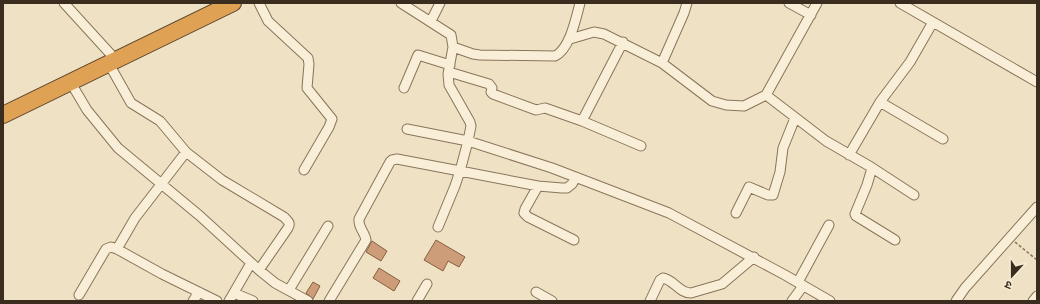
<svg xmlns="http://www.w3.org/2000/svg" width="1040" height="304" viewBox="0 0 1040 304" font-family="Merriweather,'Noto Sans Devanagari',serif">
<style>
.building{fill:#cd9d7a;stroke:#895d40}
.lines{fill:none;stroke-linecap:round;stroke-linejoin:round}
.street-casing{stroke:#8a745a;stroke-width:11}
.highway-casing{stroke:#58422e;stroke-width:18}
.path{stroke:#8a745a;stroke-width:1.5;stroke-dasharray:3 2;stroke-linecap:butt}
.street{stroke:#f9efd8;stroke-width:9}
.highway{stroke:#dfa254;stroke-width:16}
</style>
<rect width="100%" height="100%" fill="#efe2c4"/>
<path class="building" d="M436,240L465,257L459,267L448,261L443,271L424,260Z
M372,241L387,251L381,261L366,252Z
M379,268L400,281L394,291L373,278Z
M313,282L320,286L313,299L306,293Z"/>
<g class="lines">
<g class="street-casing">
<path id="street" d="M64,3L116,60
M259,3L268,21L308,58L309,64L307,88L332,119L329,127L304,170
M401,3L451,35L453,47L448,74L449,85L470,122L471,126L468,141L552,168L669,213L785,275L830,301
M789,3L811,15
M900,3L1037,82
M431,21L440,3
M570,39L594,32L604,34L662,63L712,101L726,105L744,106L766,95L817,3
M623,42L582,121L641,146
M453,47L473,54L480,55L555,56C570,49 576,18 580,3
M662,63L684,13L687,3
M109,64L131,103L160,121L186,152L222,180L284,217C288,221 291,223 288,228L259,270
M449,72L489,84L492,88L491,92L493,94L536,110L545,108L582,121
M71,83L87,110L118,148L200,216L259,270L275,283L308,301
M404,88L418,55L450,65
M766,95L826,141L871,167L914,195
M880,102L943,139
M186,152L135,218L117,249L162,274L217,301
M849,155L880,102L910,62L933,22
M872,168L867,185L855,214L856,216L895,240
M538,186L525,209L524,213L528,217L574,240
M736,213L749,187L768,195H773L780,172L783,148L795,118
M438,227L455,186L460,171L538,186L562,188H567L572,184L576,177
M798,282L829,225
M289,290L328,226
M536,292L552,301
M234,293L253,301
M79,295L106,249L111,247L117,249
M193,301L199,292
M229,301L251,263
M329,301L366,240C365,232 358,228 359,219L390,162L392,160L397,159L460,171L468,141L407,129
M417,301L427,284
M650,301L660,280L663,278C674,280 679,293 691,293L722,284L754,257
M792,301L803,286
M956,301L965,288L1037,207
M1033,301L1037,296"/>
</g>
<g class="highway-casing">
<path id="highway" d="M3,115L233,3"/>
</g>
<path class="path" d="M1015,242L1037,260"/>
<use href="#street" class="street"/>
<use href="#highway" class="highway"/>
</g>
<rect width="1040" height="304" fill="none" stroke="#3a2c1e" stroke-width="8"/>
<g transform="translate(1012 276) rotate(201)" stroke="#f6ecd4" stroke-width="3" paint-order="stroke">
<path d="M0-3L7 15L0 10L-7 15Z" fill="#3a2c1e"/>
<text y="-6" font-size="11" font-weight="bold" text-anchor="middle" fill="#3a2c1e">उ</text>
</g>
</svg>
